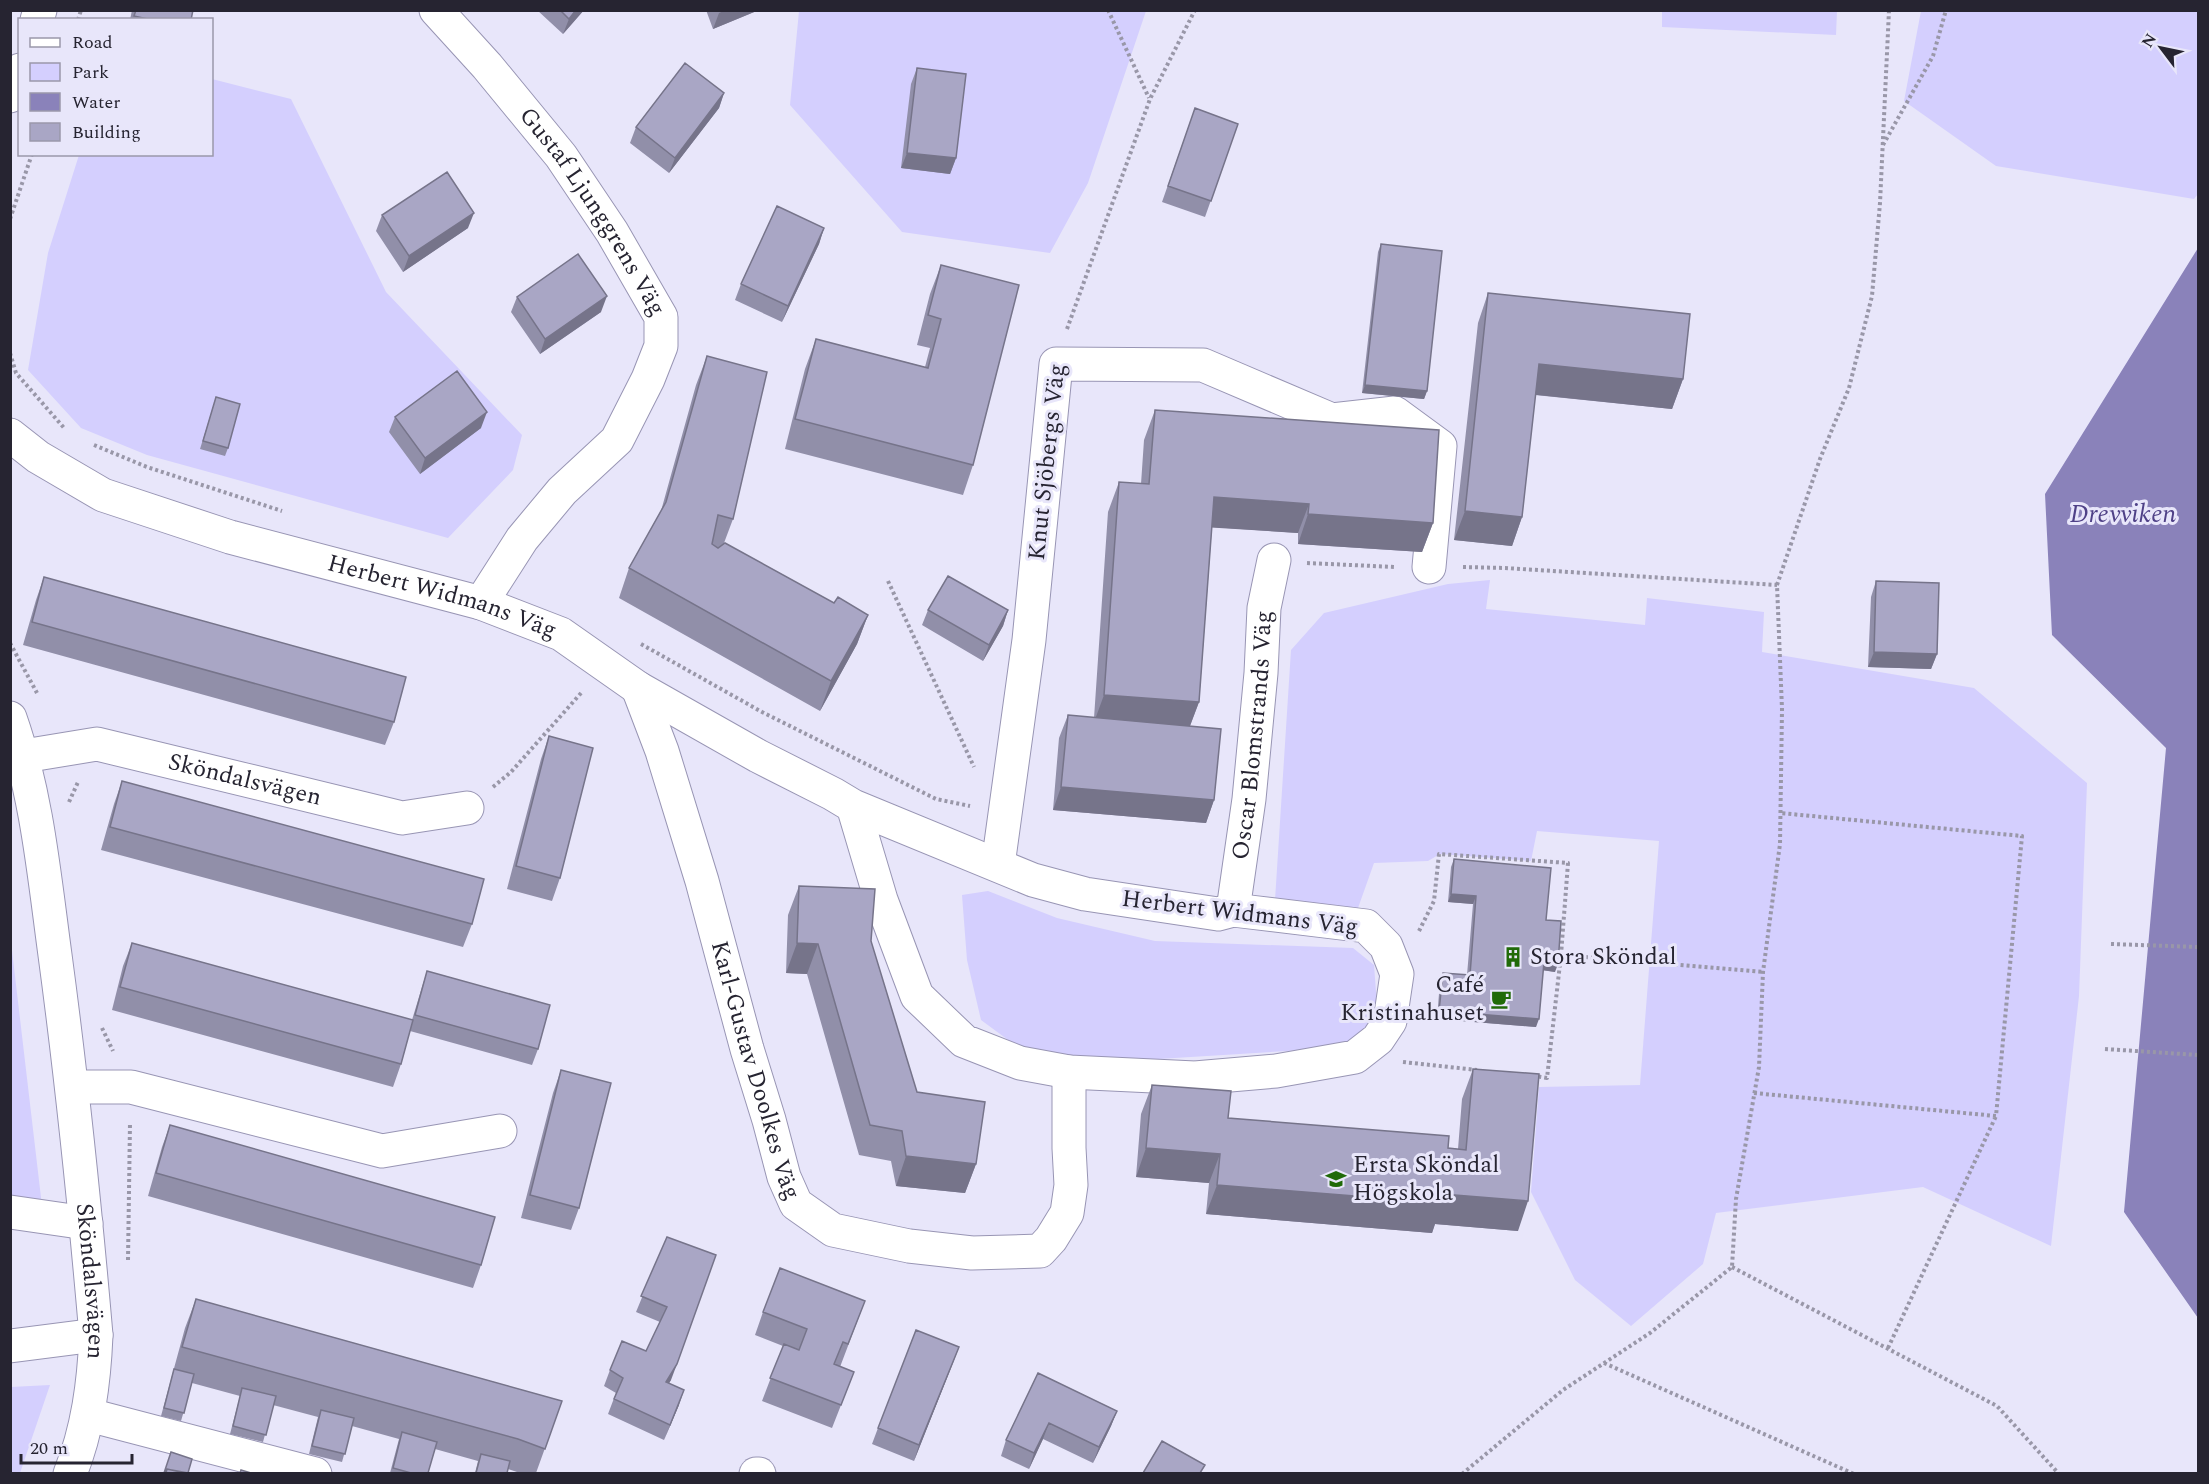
<svg xmlns="http://www.w3.org/2000/svg" width="2209" height="1484" viewBox="0 0 2209 1484" font-family="Spectral,serif">
<style>
.green{fill:#d4cffe}
.water{fill:#8a82ba}
.lines{fill:none;stroke-linecap:round;stroke-linejoin:round}
.minor-casing{stroke:#9895b4;stroke-width:35}
.path{stroke:#9997a8;stroke-width:4;stroke-dasharray:3 3;stroke-linecap:butt}
.minor{stroke:#fff;stroke-width:33}
.wall{fill:#918fa9}
.shaded-wall{fill:#76748a}
.building{fill:#a9a6c5;stroke:#76748a;stroke-width:1.5}
.labels{text-anchor:middle;dominant-baseline:central;stroke-width:6;stroke-linejoin:round;paint-order:stroke}
.street-label{font-size:24px;fill:#262431;stroke:#e8e6fa}
.poi-label{font-size:24px;fill:#262431;stroke:#e8e6fa;text-anchor:start}
.water-label{font-size:26px;font-style:italic;fill:#4f4187;stroke:#e8e6fa}
</style>
<rect width="100%" height="100%" fill="#e8e6fa"/>
<path class="green" d="M799,11H1146L1088,183L1050,253L902,232L790,105Z
M1662,11H1837L1836,35L1662,27Z
M1921,11H2198V194L2194,199L1996,166L1904,101Z
M212,79L291,99L386,292L522,435L513,470L448,538L147,455L81,428L28,370L48,253L79,155L212,154Z
M1490,580L1486,609L1645,625L1647,598L1764,612L1762,652L1974,688L2087,783L2079,996L2051,1246L1923,1187L1716,1213L1703,1264L1631,1326L1575,1280L1531,1192L1539,1087L1640,1085L1659,841L1537,831L1531,861L1440,854L1428,861L1374,863L1358,908L1275,900L1291,650L1324,613L1448,584Z
M988,891L1057,918L1155,941L1353,948L1374,965L1378,1018L1351,1047L1142,1060L1027,1054L981,1020L967,960L962,895Z
M11,942L42,1206L11,1201Z
M50,1385L20,1473H11V1387Z"/>
<path class="water" d="M2198,248V1318L2124,1212L2166,748L2052,635L2045,494Z"/>
<g class="lines">
<g class="minor-casing">
<g id="minor">
<path id="s1" d="M436,10L487,66L561,156L612,232L661,317V346L648,379L617,440L562,491L522,539L481,603"/>
<path d="M37,20L40,10"/>
<path d="M10,96L20,70"/>
<path id="s2" d="M10,435L38,457L103,495L230,537L481,603L561,634L638,688L758,756L833,794L853,806L1033,880L1085,894L1218,914L1233,910L1366,926L1386,946L1397,974L1390,1021L1378,1039L1355,1057L1276,1071L1195,1078L1069,1072L1020,1063L964,1041L917,996L881,900L853,806"/>
<path id="s3" d="M638,688L662,751L702,881L747,1049L769,1120L784,1177L796,1204L833,1230L909,1246L972,1253L1040,1251L1051,1239L1067,1213L1071,1185L1069,1148V1072"/>
<path id="s4" d="M10,718C37,795 44,874 55,955C72,1081 85,1208 96,1335C94,1383 88,1429 70,1474"/>
<path id="s5" d="M24,756L97,744L402,818L467,808"/>
<path d="M998,865L1029,640L1056,364L1203,365L1332,420L1395,413L1440,446L1429,567"/>
<path id="s6" d="M1233,910L1249,799L1261,673L1264,608L1274,560"/>
<path d="M72,1087H131L382,1151L500,1131"/>
<path d="M10,1212L86,1223"/>
<path d="M10,1346L96,1335"/>
<path d="M89,1415L315,1474"/>
<path d="M756,1474H759"/>
</g>
</g>
<path class="path" d="M1108,10L1149,98
M78,20L81,10
M1883,145L1933,56L1946,10
M10,219L32,154
M1067,329L1150,99L1195,10
M10,353L16,373L65,429
M94,445L147,467L282,511
M1307,563L1395,567
M1463,567L1505,568L1777,585
M888,581L974,767
M10,643L37,693
M641,644L762,712L936,799L970,806
M493,787L511,772L582,692
M69,802L78,782
M1419,931L1434,901L1439,854L1568,863L1561,955L1547,1078L1535,1076
M2111,944L2198,947
M1561,955L1763,972
M102,1028L113,1051
M2105,1049L2198,1055
M1403,1062L1477,1070
M1754,1093L1996,1116L2022,836L1780,813
M128,1260L130,1123
M1732,1267L1997,1406L2059,1474
M1888,1348L1996,1116
M1604,1363L1854,1474
M1462,1474L1563,1390L1650,1333L1732,1267L1736,1199L1759,1067L1763,972L1780,844L1782,709L1777,585L1820,459L1849,388L1872,296L1880,203L1889,10"/>
<use href="#minor" class="minor"/>
</g>
<path class="wall" d="M132,10H193L191,20H130Z
M537,10H584L563,34Z
M706,10H759L713,29Z
M917,68L956,158L950,174L901,168L911,84Z
M724,93L719,108L669,173L630,143L636,127Z
M1195,108L1238,124L1205,217L1162,202Z
M382,215L468,228L403,272L376,231Z
M824,228L819,244L782,322L735,300L741,284Z
M1381,244L1427,391L1424,399L1362,393L1378,252Z
M941,265L973,465L963,495L785,449L805,369L816,339L925,367L930,348L917,345L930,294Z
M1488,293L1683,379L1672,409L1535,395L1522,517L1512,546L1454,540L1478,323Z
M517,297L601,312L540,354L511,312Z
M707,356L733,519L724,543L834,603L868,615L857,644L820,711L619,598L629,568L661,511L696,385Z
M216,397L228,448L225,456L200,449Z
M1155,410L1433,523L1422,552L1298,544V533L1212,527L1199,702L1190,726L1214,800L1206,823L1053,810L1059,738L1068,715L1094,718L1108,512L1119,482L1141,484L1144,440Z
M395,417L481,428L420,474L389,432Z
M44,577L394,722L385,745L23,645L36,600Z
M1876,581L1937,654L1931,669L1868,667L1871,597Z
M928,610H1008L1003,626L983,661L922,625Z
M549,736L560,878L552,901L507,889L541,759Z
M122,781L472,924L463,947L101,850L114,804Z
M1454,859L1546,920L1555,972L1543,970L1536,1027L1437,1019L1440,981L1443,973L1467,975L1473,904L1448,902L1451,867Z
M799,886L871,941L917,1092L976,1164L965,1193L896,1186L891,1161L859,1155L807,974L786,973L788,915Z
M132,943L412,1020L422,987L427,971L538,1049L532,1065L410,1031L401,1064L393,1087L112,1010L123,966Z
M1473,1069L1518,1231L1435,1224L1432,1233L1206,1214L1209,1183L1136,1177L1141,1114L1152,1085L1228,1118L1458,1149L1462,1099Z
M561,1070L579,1208L571,1230L521,1218L553,1093Z
M170,1125L481,1265L473,1288L148,1196L162,1147Z
M667,1237L671,1380L669,1383L679,1405L664,1440L608,1414L616,1393L604,1386L610,1370L646,1351L660,1322L636,1312Z
M196,1299L562,1401L536,1473H520L508,1469L507,1473H475L478,1461L435,1449L428,1473H390L399,1439L352,1426L342,1462L309,1454L318,1417L273,1405L263,1442L230,1434L240,1396L192,1383L181,1421L161,1416L185,1328Z
M865,1301L840,1367L854,1372L832,1428L762,1401L783,1346L755,1335L763,1312Z
M959,1347L914,1461L872,1444L878,1428Z
M1038,1373L1117,1411L1111,1426L1093,1463L1043,1439L1029,1469L1001,1456L1006,1440Z"/>
<path class="shaded-wall" d="M576,10H584L563,34L569,19Z
M726,10H759L713,29L719,13Z
M724,93L719,108L669,173L675,158Z
M907,153L956,158L950,174L901,168Z
M474,213L468,228L403,272L409,256Z
M824,228L819,244L782,322L788,306Z
M607,296L601,312L540,354L545,339Z
M1539,364L1683,379L1672,409L1528,394Z
M1365,385L1427,391L1424,399L1362,393Z
M487,412L481,428L420,474L425,458Z
M1214,497L1309,504L1298,533L1203,527Z
M1465,511L1522,517L1512,546L1454,540Z
M1308,514L1433,523L1422,552L1298,544Z
M1008,610L1003,626L983,661L989,645Z
M868,615L857,644L820,711L831,681Z
M1874,652L1937,654L1931,669L1868,667Z
M1104,695L1199,702L1188,731L1093,725Z
M1061,787L1214,800L1206,823L1053,810Z
M1451,894L1476,896L1473,904L1448,902Z
M797,943L818,944L807,974L786,973Z
M1544,962L1558,964L1555,972L1541,970Z
M1439,1011L1539,1019L1536,1027L1437,1019Z
M1146,1148L1220,1154L1209,1183L1136,1177Z
M906,1156L976,1164L965,1193L896,1186Z
M1217,1185L1443,1194L1528,1201L1518,1231L1435,1224L1432,1233L1206,1214Z
M959,1347L953,1363L914,1461L919,1445Z
M677,1364L671,1380L660,1397L666,1382Z
M684,1390L679,1405L664,1440Z
M1117,1411L1111,1426L1093,1463L1099,1447Z
M1049,1423L1043,1439L1029,1469L1034,1453Z"/>
<path class="building" d="M136,10H193L191,20H152L134,16Z
M560,10H576L569,19Z
M685,63L724,93L675,158L636,127Z
M917,68L966,74L956,158L907,153Z
M1195,108L1238,124L1211,201L1168,186Z
M447,172L474,213L409,256L382,215Z
M777,206L824,228L788,306L741,284Z
M1381,244L1442,251L1427,391L1365,385Z
M578,254L607,296L545,339L517,297Z
M941,265L1019,285L973,465L795,419L816,339L928,368L941,319L928,315Z
M1488,293L1690,314L1683,379L1539,364L1522,517L1465,511Z
M707,356L767,372L733,519L718,515L712,544L718,548L725,543L834,603L838,597L868,615L831,681L629,568L666,502Z
M457,371L487,412L425,458L395,417Z
M216,397L240,404L228,448L203,441Z
M1155,410L1439,430L1433,523L1308,514L1309,504L1214,497L1199,702L1104,695L1119,482L1149,484Z
M948,576L1008,610L989,645L928,610Z
M44,577L406,677L394,722L32,622Z
M1876,581L1939,583L1937,654L1874,652Z
M1068,715L1221,729L1214,800L1061,787Z
M549,736L593,748L560,878L516,866Z
M122,781L484,879L472,924L110,827Z
M1454,859L1551,868L1546,920L1561,921L1558,964L1544,962L1539,1019L1439,1011L1443,973L1470,975L1476,896L1451,894Z
M799,886L875,889L871,941L917,1092L985,1102L976,1164L906,1156L902,1131L870,1125L818,944L797,943Z
M132,943L413,1020L401,1064L120,987Z
M427,971L550,1005L538,1049L415,1015Z
M1473,1069L1539,1074L1528,1201L1443,1194V1203L1217,1185L1220,1154L1146,1148L1152,1085L1231,1091L1228,1118L1449,1136L1448,1148L1466,1150Z
M561,1070L611,1083L579,1208L530,1195Z
M170,1125L495,1217L481,1265L156,1173Z
M667,1237L716,1255L677,1364L666,1382L684,1390L670,1425L614,1399L623,1378L610,1370L622,1341L646,1351L667,1307L641,1296Z
M780,1268L865,1301L848,1344L843,1342L834,1364L854,1372L841,1405L770,1378L784,1344L799,1350L807,1329L763,1312Z
M196,1299L562,1401L545,1449L518,1439L182,1347Z
M916,1330L959,1347L919,1445L878,1428Z
M174,1369L194,1374L184,1413L164,1408Z
M1038,1373L1117,1411L1099,1447L1049,1423L1034,1453L1006,1440Z
M242,1388L276,1396L266,1435L233,1426Z
M321,1410L354,1418L345,1454L312,1446Z
M402,1432L437,1442L428,1473H411L393,1468Z
M1162,1441L1205,1465L1200,1473H1143Z
M171,1452L192,1459L188,1473L167,1469L165,1473H164Z
M481,1454L510,1461L507,1473H476Z
M167,1469L185,1473H166Z
M241,1470L251,1473H240Z"/>
<defs>
<g id="building-bare" transform="scale(1.62)"><path d="M-4-6H4V6H1V3H-1V6H-4ZM-2.5-4.3h1.7v1.8h-1.7ZM.8-4.3h1.7v1.8H.8ZM-2.5-1h1.7V.8h-1.7ZM.8-1h1.7V.8H.8Z" fill="#206a08" stroke="#e8e6fa" stroke-width="2.5" paint-order="stroke"/></g>
<g id="cafe-bare" transform="scale(1.62)"><path d="M-5.5-4.5H6V0H3Q3 3.5 0 3.5H-2.5Q-5.5 3.5-5.5 0ZM3-3.2v2h1.7v-2ZM-6 4.5H4V6H-6Z" fill="#206a08" stroke="#e8e6fa" stroke-width="2.5" paint-order="stroke"/></g>
<g id="school-bare" transform="scale(1.62)"><path d="M0-5L7-2L0 1L-7-2ZM-4 1L0 2.5L4 1V4Q0 6-4 4Z" fill="#206a08" stroke="#e8e6fa" stroke-width="2.5" paint-order="stroke"/></g>
</defs>
<g fill-rule="evenodd">
<use href="#building-bare" x="1513" y="957"/>
<use href="#cafe-bare" x="1501" y="999"/>
<use href="#school-bare" x="1336" y="1179"/>
</g>
<g class="labels">
<g class="street-label">
<text stroke="none"><textPath href="#s1" startOffset="256">Gustaf Ljunggrens Väg</textPath></text>
<text transform="translate(1047 462) rotate(-84)">Knut Sjöbergs Väg</text>
<text stroke="none"><textPath href="#s2" startOffset="465">Herbert Widmans Väg</textPath></text>
<text stroke="none"><textPath href="#s6" startOffset="176">Oscar Blomstrands Väg</textPath></text>
<text stroke="none"><textPath href="#s5" startOffset="226">Sköndalsvägen</textPath></text>
<text transform="translate(1240 913) rotate(7)">Herbert Widmans Väg</text>
<text stroke="none"><textPath href="#s3" startOffset="400">Karl-Gustav Doolkes Väg</textPath></text>
<text stroke="none"><textPath href="#s4" startOffset="570">Sköndalsvägen</textPath></text>
</g>
<g class="poi-label">
<text x="1530" y="957">Stora Sköndal</text>
<text x="1484" y="985" text-anchor="end">Café<tspan x="1484" dy="28">Kristinahuset</tspan></text>
<text x="1353" y="1165">Ersta Sköndal<tspan x="1353" dy="28">Högskola</tspan></text>
</g>
<g class="water-label">
<text x="2123" y="514">Drevviken</text>
</g>
</g>
<rect width="2209" height="1484" fill="none" stroke="#262431" stroke-width="24"/>
<rect x="18" y="18" width="195" height="138" fill="#e8e6fa" stroke="#9a98aa" stroke-width="1.5"/>
<rect x="30" y="38" width="30" height="9" fill="#ffffff" stroke="#9a98aa" stroke-width="1.5"/>
<text x="72" y="48" font-size="18" fill="#262431">Road</text>
<rect x="30" y="63" width="30" height="18" fill="#d4cffe" stroke="#9a98aa" stroke-width="1.5"/>
<text x="72" y="78" font-size="18" fill="#262431">Park</text>
<rect x="30" y="93" width="30" height="18" fill="#8a82ba" stroke="#9a98aa" stroke-width="1.5"/>
<text x="72" y="108" font-size="18" fill="#262431">Water</text>
<rect x="30" y="123" width="30" height="18" fill="#a9a6c5" stroke="#9a98aa" stroke-width="1.5"/>
<text x="72" y="138" font-size="18" fill="#262431">Building</text>
<g transform="translate(2161 48) rotate(302)" stroke="#e8e6fa" stroke-width="4.5" paint-order="stroke">
<path d="M0-4.5L10 22L0 15L-10 22Z" fill="#262431"/>
<text y="-9" font-size="16" font-weight="bold" text-anchor="middle" fill="#262431">N</text>
</g>
<path d="M21 1454v9h111v-9" fill="none" stroke="#262431" stroke-width="3"/>
<text x="30" y="1454" font-size="18" fill="#262431" stroke="#e8e6fa" stroke-width="4.5" paint-order="stroke">20 m</text>
</svg>
